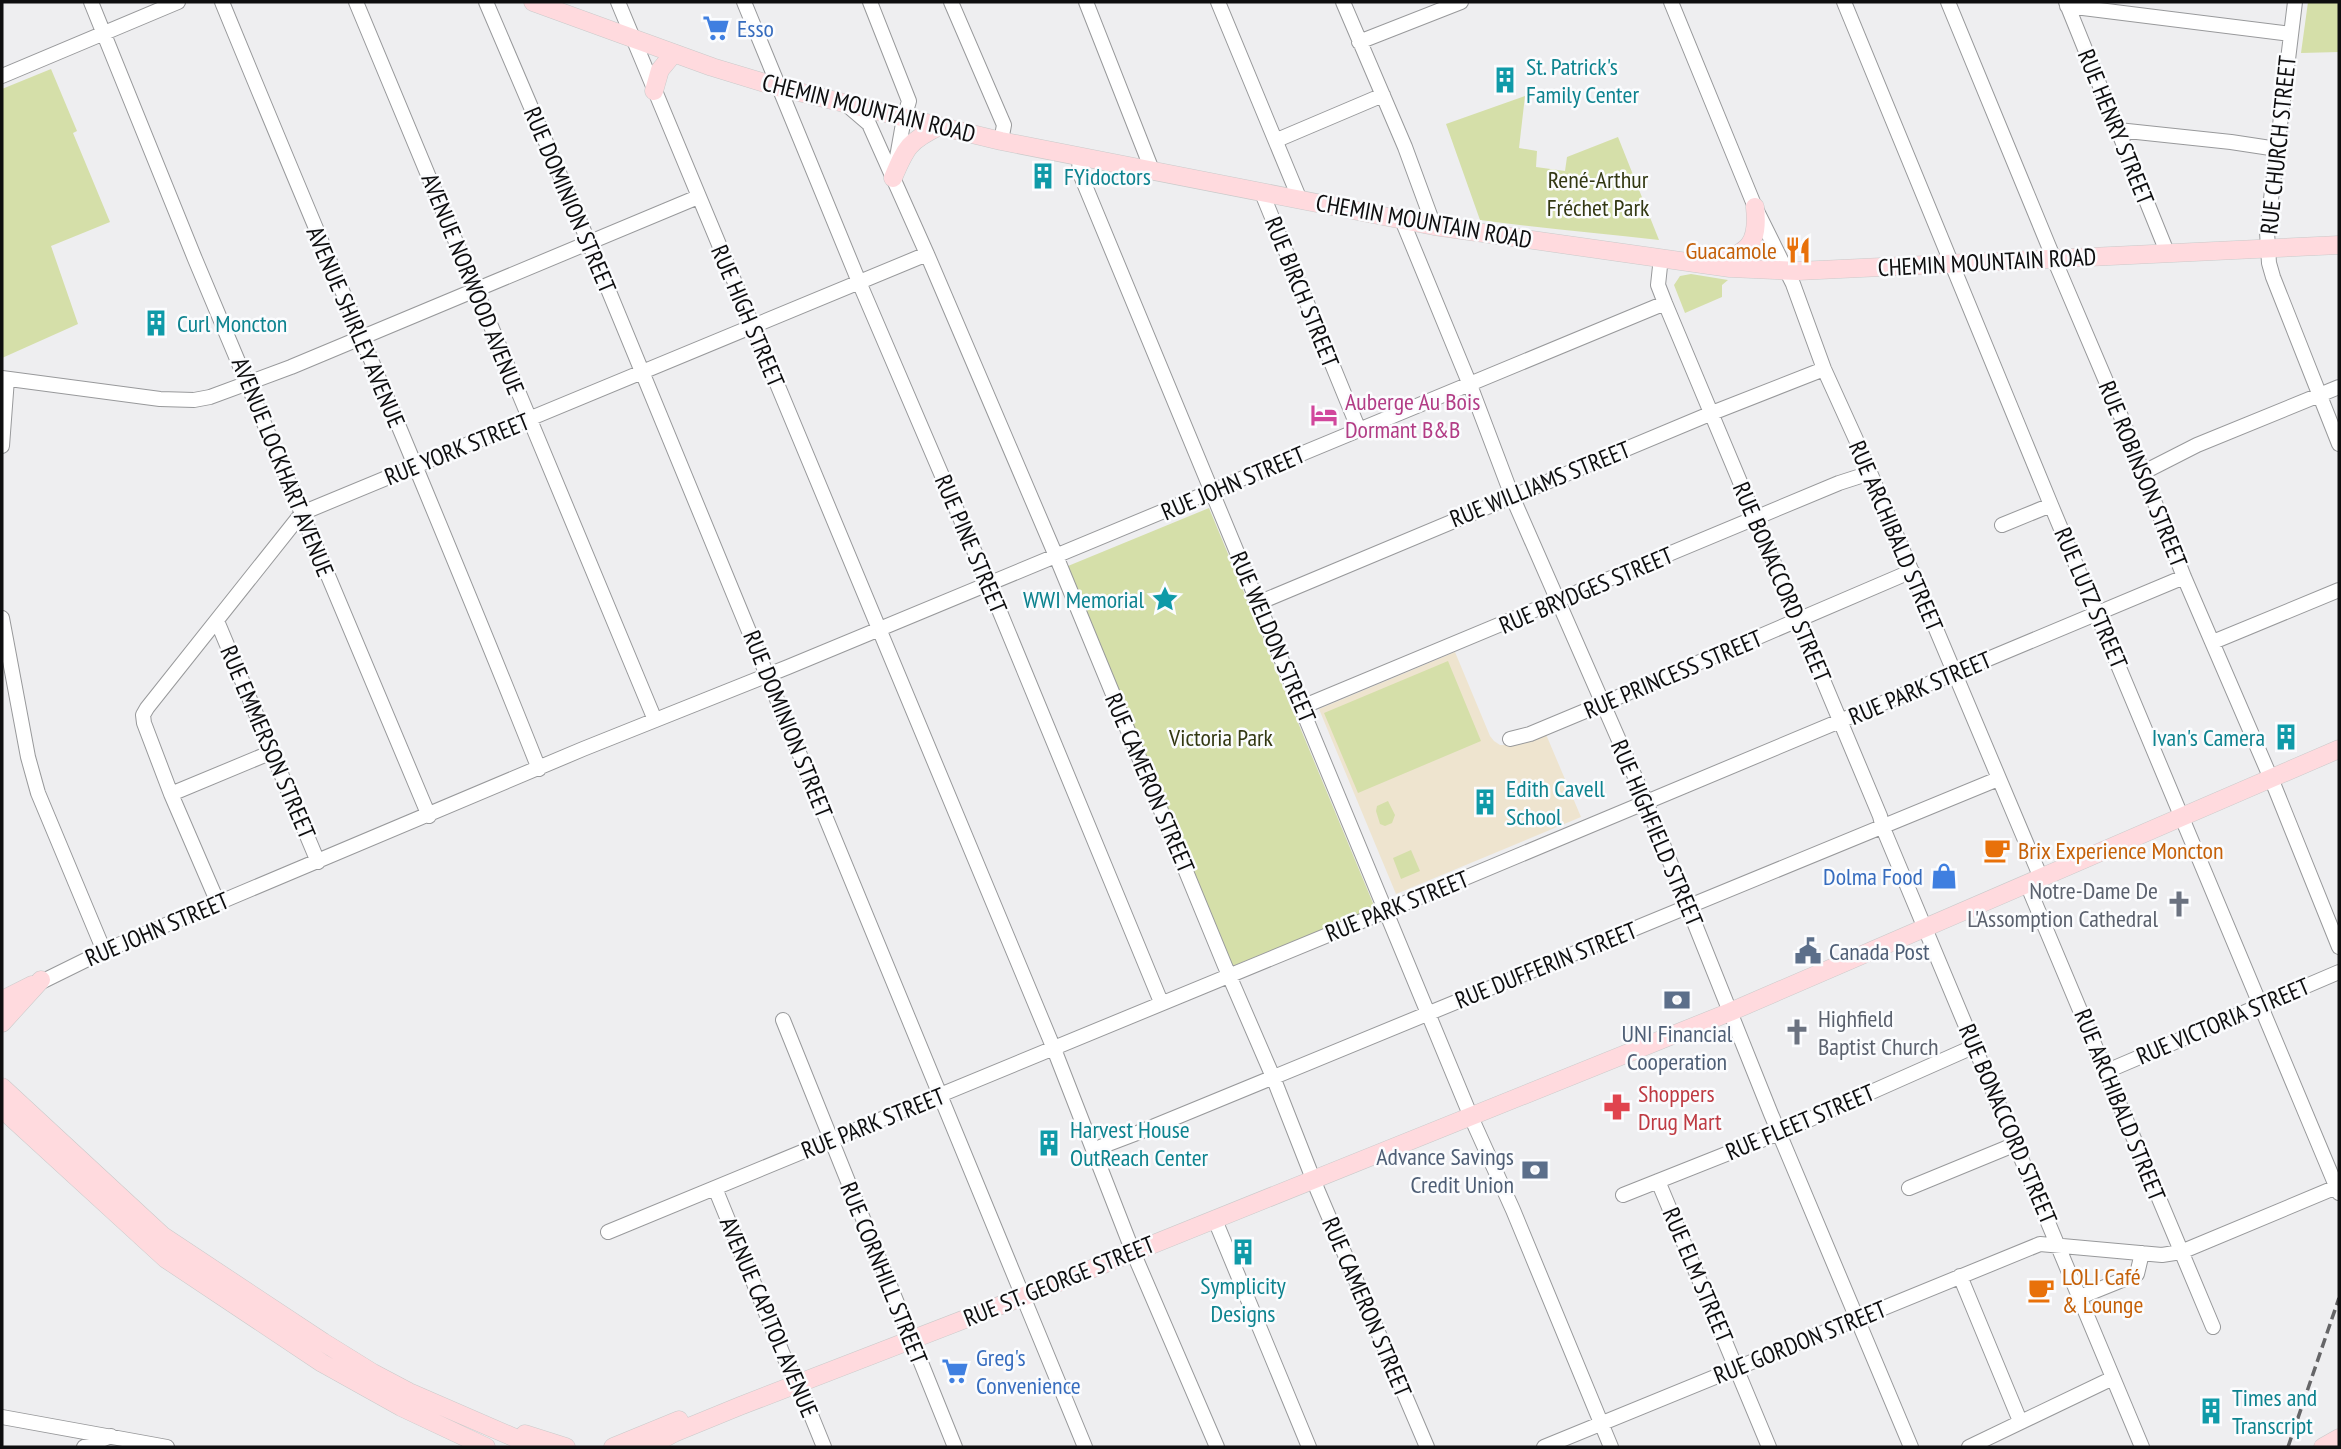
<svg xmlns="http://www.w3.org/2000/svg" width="2341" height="1449" viewBox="0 0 2341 1449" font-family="'PT Sans Narrow',sans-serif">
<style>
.education{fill:#eee4cf}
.green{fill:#d5dfa9}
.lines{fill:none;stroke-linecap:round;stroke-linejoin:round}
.minor-casing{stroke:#98999b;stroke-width:16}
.major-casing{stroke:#cacaca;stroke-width:19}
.minor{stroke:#fff;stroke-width:14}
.major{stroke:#ffdade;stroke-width:18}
.rail{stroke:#656567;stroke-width:3.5;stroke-dasharray:10 5;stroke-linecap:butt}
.labels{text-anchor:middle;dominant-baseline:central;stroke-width:5;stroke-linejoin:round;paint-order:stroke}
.shop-label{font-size:24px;fill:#366cbe;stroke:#fbfcfe;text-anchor:start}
.culture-label{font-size:24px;fill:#0d838f;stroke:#fbfcfe;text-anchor:start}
.street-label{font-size:24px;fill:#0e0e0f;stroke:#fbfcfe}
.park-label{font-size:24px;fill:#333812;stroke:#fbfcfe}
.food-label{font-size:24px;fill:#c56008;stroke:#fbfcfe;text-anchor:start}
.hotel-label{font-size:24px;fill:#b23c85;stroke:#fbfcfe;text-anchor:start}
.worship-label{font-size:24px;fill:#5b616d;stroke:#fbfcfe;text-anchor:end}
.service-label{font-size:24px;fill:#4e5e75;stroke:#fbfcfe;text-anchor:start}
.health-label{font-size:24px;fill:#be3a42;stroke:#fbfcfe;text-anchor:start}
</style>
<rect width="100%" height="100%" fill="#eeeef0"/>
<path class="education" d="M1455,652L1490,736L1494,741L1500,745H1515L1545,732L1581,817L1396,894L1319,709Z"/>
<path class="green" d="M2308,2H2339V52L2301,53Z
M51,69L77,131L73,133L110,222L51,246L78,324L2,358V89Z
M1525,96L1519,148L1537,151L1536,167L1565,171L1567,157L1618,137L1659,240C1599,233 1540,228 1480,220L1446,124Z
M1691,274L1728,280L1722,285V297L1685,313L1674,285L1680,276Z
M1209,508L1375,908L1233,966L1068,566Z
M1448,661L1481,741L1358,793L1324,713Z
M1388,801L1395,815L1392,823L1385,826L1380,824L1376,811L1377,806Z
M1411,850L1420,871L1401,879L1393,858Z"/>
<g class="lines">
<g class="minor-casing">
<path id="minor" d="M91,2L195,259L429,816
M222,2C327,258 437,512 539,769
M356,2L655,720
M486,2L589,243L1085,1447
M618,2L1054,1049L1133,1252L1217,1447
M744,2L859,282L988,583L1161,1002
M870,2L909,101L904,118L896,163
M951,2L1004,125L1001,141
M1086,2L1152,170
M1218,2L1300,200
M1343,2L1405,147L1434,226
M1671,2L1755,207L1793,284L1824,369L1858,444L2041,878
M1844,2L2051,505L2339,1193
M1948,2L2054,259L2120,414L2184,577L2275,788L2339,947
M2066,2L2167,252
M2295,2L2267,232L2269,263L2273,277L2339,444
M2067,6L2291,34
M1359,42L1461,2
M2,76L178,2
M848,106L869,124L927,254L1056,556L1225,966L1273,1077L1317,1189L1427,1447
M2118,130L2231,142L2277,149
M1277,140L1383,95
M1080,156L1079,171L1471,1117L1513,1210L1611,1447
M1262,193L1359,430
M1402,220L1470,385L1512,496L1646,802L1771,1114L1911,1447
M1661,257L1658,285L1665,303L1880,816L1883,828L2142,1447
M2,378L160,399L194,400L210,397L291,367L698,197
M2,446L7,379
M2144,472L2197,445L2339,387
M2002,525L2051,505
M1258,603L1712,413L1824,369
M2,618L28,757L38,793L104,951
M217,621L318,862
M2213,642L2339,590
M1302,707L1839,483L1870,473
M1510,739L1530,734L1602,704L1912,571
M171,794L272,752
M2027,884L2213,1327
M218,903L171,794L144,723L143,715L147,708L302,513L927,254
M33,986L104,951L583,749L788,667L1665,303
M783,1020L955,1447
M2107,1071L2339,972
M1095,1149L1145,1130L1998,779
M1658,1181L1769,1447
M715,1188L784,1357L798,1383L824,1447
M1909,1188L2016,1144
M1623,1195L1779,1133L1975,1046
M1215,1220L1309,1447
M608,1232L1386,911L2184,577
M1960,1276L2020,1421
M2080,1297L2137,1274L2142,1253
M2,1417L167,1447
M84,1447L111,1436
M1544,1447L2040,1244L2162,1255L2181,1252L2339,1186
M1969,1447L2113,1378"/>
</g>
<g class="major-casing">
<path id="major" d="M533,2L712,67L778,87L1001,141L1434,226L1730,268L1798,271L2339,245
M654,91L660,70L674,53
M893,178C906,147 909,141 940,126
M1715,264C1748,252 1759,245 1755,207
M2,1000L32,985
M2,1023L41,980
M2,1087L163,1236L323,1342L373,1373L409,1392L536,1447
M2,1109L166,1259L322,1363L401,1407L486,1447
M525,1434L566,1447
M613,1447L679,1420
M648,1447L674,1433L740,1406L1022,1297L1730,1012L2339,749
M2323,1447L2339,1438"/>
</g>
<use href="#minor" class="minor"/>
<use href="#major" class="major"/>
<path class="rail" d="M2288,1447L2339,1298"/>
</g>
<defs>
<g id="supermarket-bare" transform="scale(2.1)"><path d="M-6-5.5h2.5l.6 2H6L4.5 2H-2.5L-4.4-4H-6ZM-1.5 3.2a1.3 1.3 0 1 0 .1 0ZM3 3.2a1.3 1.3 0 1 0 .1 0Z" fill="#3f7fe0" stroke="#fbfcfe" stroke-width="2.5" paint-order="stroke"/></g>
<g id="building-bare" transform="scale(2.1)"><path d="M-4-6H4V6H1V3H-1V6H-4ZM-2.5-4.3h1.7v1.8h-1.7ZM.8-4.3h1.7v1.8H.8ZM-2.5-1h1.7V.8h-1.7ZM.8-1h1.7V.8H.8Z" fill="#0f9aa8" stroke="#fbfcfe" stroke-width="2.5" paint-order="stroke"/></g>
<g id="restaurant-bare" transform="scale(2.1)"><path d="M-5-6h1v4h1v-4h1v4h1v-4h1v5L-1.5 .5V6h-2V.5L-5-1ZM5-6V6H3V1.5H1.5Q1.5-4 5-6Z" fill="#e8710a" stroke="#fbfcfe" stroke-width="2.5" paint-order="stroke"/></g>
<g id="hotel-bare" transform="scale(2.1)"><path d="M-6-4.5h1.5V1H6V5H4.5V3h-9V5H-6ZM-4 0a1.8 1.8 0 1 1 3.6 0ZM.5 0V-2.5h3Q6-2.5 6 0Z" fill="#d1479c" stroke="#fbfcfe" stroke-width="2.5" paint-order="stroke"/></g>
<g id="sight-bare" transform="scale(2.1)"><path d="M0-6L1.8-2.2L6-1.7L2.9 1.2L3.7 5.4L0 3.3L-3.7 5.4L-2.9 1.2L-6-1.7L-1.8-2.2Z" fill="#0f9aa8" stroke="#fbfcfe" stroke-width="2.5" paint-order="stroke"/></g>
<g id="cafe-bare" transform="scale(2.1)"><path d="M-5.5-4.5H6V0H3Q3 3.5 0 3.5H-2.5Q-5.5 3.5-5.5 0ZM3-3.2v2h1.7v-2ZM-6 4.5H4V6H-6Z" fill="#e8710a" stroke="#fbfcfe" stroke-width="2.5" paint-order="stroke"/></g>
<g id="shop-bare" transform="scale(2.1)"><path d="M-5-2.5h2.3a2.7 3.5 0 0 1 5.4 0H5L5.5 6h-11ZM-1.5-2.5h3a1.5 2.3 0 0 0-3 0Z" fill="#3f7fe0" stroke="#fbfcfe" stroke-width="2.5" paint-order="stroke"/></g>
<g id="church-bare" transform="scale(2.1)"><path d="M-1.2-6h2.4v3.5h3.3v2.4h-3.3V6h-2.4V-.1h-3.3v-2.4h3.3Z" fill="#6b7280" stroke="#fbfcfe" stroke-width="2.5" paint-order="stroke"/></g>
<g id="civic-bare" transform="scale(2.1)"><path d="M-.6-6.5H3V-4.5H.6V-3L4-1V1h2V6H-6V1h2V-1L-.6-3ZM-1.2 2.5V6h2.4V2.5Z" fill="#5c6f8a" stroke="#fbfcfe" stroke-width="2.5" paint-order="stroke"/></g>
<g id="bank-bare" transform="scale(2.1)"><path d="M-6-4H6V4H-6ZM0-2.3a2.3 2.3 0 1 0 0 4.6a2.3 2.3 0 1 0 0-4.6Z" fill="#5c6f8a" stroke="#fbfcfe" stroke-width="2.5" paint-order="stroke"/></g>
<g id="pharmacy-bare" transform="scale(2.1)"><path d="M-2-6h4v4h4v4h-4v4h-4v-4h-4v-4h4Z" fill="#e0444e" stroke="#fbfcfe" stroke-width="2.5" paint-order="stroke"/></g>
</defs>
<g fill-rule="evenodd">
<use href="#supermarket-bare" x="716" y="28"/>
<use href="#building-bare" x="1505" y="80"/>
<use href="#building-bare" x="1043" y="176"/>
<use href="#restaurant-bare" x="1798" y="250"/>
<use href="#building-bare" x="156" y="323"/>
<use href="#hotel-bare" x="1324" y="415"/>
<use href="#sight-bare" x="1165" y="599"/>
<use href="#building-bare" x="2286" y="737"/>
<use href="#building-bare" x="1485" y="802"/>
<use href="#cafe-bare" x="1997" y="850"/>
<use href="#shop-bare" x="1944" y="876"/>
<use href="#church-bare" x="2179" y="904"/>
<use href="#civic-bare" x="1808" y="951"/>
<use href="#bank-bare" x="1677" y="1000"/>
<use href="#church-bare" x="1797" y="1032"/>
<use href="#pharmacy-bare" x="1617" y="1107"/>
<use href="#building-bare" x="1049" y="1143"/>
<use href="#bank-bare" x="1535" y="1170"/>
<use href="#building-bare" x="1243" y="1252"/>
<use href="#cafe-bare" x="2041" y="1290"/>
<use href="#supermarket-bare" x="955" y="1371"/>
<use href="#building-bare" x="2211" y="1411"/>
</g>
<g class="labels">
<g class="shop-label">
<text x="737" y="28">Esso</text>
<text x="1923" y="876" text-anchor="end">Dolma Food</text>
<text x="976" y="1357">Greg's<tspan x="976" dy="28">Convenience</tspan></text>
</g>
<g class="culture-label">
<text x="1526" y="66">St. Patrick's<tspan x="1526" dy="28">Family Center</tspan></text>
<text x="1064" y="176">FYidoctors</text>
<text x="177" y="323">Curl Moncton</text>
<text x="1144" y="599" text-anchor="end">WWI Memorial</text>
<text x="2265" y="737" text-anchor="end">Ivan's Camera</text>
<text x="1506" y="788">Edith Cavell<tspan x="1506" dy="28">School</tspan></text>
<text x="1070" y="1129">Harvest House<tspan x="1070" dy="28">OutReach Center</tspan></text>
<text x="1243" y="1285" text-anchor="middle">Symplicity<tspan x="1243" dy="28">Designs</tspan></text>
<text x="2232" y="1397">Times and<tspan x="2232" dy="28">Transcript</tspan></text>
</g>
<g class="street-label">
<text transform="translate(869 108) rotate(14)">CHEMIN MOUNTAIN ROAD</text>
<text transform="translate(2116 127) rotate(68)">RUE HENRY STREET</text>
<text transform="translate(2278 145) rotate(-84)">RUE CHURCH STREET</text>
<text transform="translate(570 200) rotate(67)">RUE DOMINION STREET</text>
<text transform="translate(1424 221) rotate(10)">CHEMIN MOUNTAIN ROAD</text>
<text transform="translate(1987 262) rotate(-3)">CHEMIN MOUNTAIN ROAD</text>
<text transform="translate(473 284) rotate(68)">AVENUE NORWOOD AVENUE</text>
<text transform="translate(1302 292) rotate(68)">RUE BIRCH STREET</text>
<text transform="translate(748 316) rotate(67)">RUE HIGH STREET</text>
<text transform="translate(356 327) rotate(67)">AVENUE SHIRLEY AVENUE</text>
<text transform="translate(457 449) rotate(-22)">RUE YORK STREET</text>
<text transform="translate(283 467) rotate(68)">AVENUE LOCKHART AVENUE</text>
<text transform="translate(2143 474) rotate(68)">RUE ROBINSON STREET</text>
<text transform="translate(1233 483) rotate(-23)">RUE JOHN STREET</text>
<text transform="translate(1540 484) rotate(-22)">RUE WILLIAMS STREET</text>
<text transform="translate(1896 536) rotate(67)">RUE ARCHIBALD STREET</text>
<text transform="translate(971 544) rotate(67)">RUE PINE STREET</text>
<text transform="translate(1782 582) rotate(67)">RUE BONACCORD STREET</text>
<text transform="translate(1586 590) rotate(-23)">RUE BRYDGES STREET</text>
<text transform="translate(2091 598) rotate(67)">RUE LUTZ STREET</text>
<text transform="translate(1273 637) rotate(67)">RUE WELDON STREET</text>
<text transform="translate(1673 674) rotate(-23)">RUE PRINCESS STREET</text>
<text transform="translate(1920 688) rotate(-23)">RUE PARK STREET</text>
<text transform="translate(788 724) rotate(68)">RUE DOMINION STREET</text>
<text transform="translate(268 742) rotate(67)">RUE EMMERSON STREET</text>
<text transform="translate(1150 783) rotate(67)">RUE CAMERON STREET</text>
<text transform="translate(1657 833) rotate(67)">RUE HIGHFIELD STREET</text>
<text transform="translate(1397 906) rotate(-22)">RUE PARK STREET</text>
<text transform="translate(157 929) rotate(-23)">RUE JOHN STREET</text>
<text transform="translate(1546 965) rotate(-22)">RUE DUFFERIN STREET</text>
<text transform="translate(2223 1021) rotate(-23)">RUE VICTORIA STREET</text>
<text transform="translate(2120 1105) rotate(68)">RUE ARCHIBALD STREET</text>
<text transform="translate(1800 1122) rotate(-23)">RUE FLEET STREET</text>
<text transform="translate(873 1123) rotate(-22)">RUE PARK STREET</text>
<text transform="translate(2008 1124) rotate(67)">RUE BONACCORD STREET</text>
<text transform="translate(884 1273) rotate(68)">RUE CORNHILL STREET</text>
<text transform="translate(1698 1275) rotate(67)">RUE ELM STREET</text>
<text transform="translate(1059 1281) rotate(-22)">RUE ST. GEORGE STREET</text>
<text transform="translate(1367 1307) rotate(67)">RUE CAMERON STREET</text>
<text transform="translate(769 1317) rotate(67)">AVENUE CAPITOL AVENUE</text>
<text transform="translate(1800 1342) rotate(-22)">RUE GORDON STREET</text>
</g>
<g class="park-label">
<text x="1598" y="179">René-Arthur<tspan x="1598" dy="28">Fréchet Park</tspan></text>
<text x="1221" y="737">Victoria Park</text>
</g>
<g class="food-label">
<text x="1777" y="250" text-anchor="end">Guacamole</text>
<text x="2018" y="850">Brix Experience Moncton</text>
<text x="2062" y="1276">LOLI Café<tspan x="2062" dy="28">&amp; Lounge</tspan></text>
</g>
<g class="hotel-label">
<text x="1345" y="401">Auberge Au Bois<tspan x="1345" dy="28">Dormant B&amp;B</tspan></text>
</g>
<g class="worship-label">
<text x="2158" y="890">Notre-Dame De<tspan x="2158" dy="28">L'Assomption Cathedral</tspan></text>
<text x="1818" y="1018" text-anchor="start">Highfield<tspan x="1818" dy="28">Baptist Church</tspan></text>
</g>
<g class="service-label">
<text x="1829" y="951">Canada Post</text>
<text x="1677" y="1033" text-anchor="middle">UNI Financial<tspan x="1677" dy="28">Cooperation</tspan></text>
<text x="1514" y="1156" text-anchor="end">Advance Savings<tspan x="1514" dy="28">Credit Union</tspan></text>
</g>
<g class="health-label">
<text x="1638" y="1093">Shoppers<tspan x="1638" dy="28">Drug Mart</tspan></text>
</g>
</g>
<rect width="2341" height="1449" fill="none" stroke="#0e0e0f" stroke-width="7"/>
</svg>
